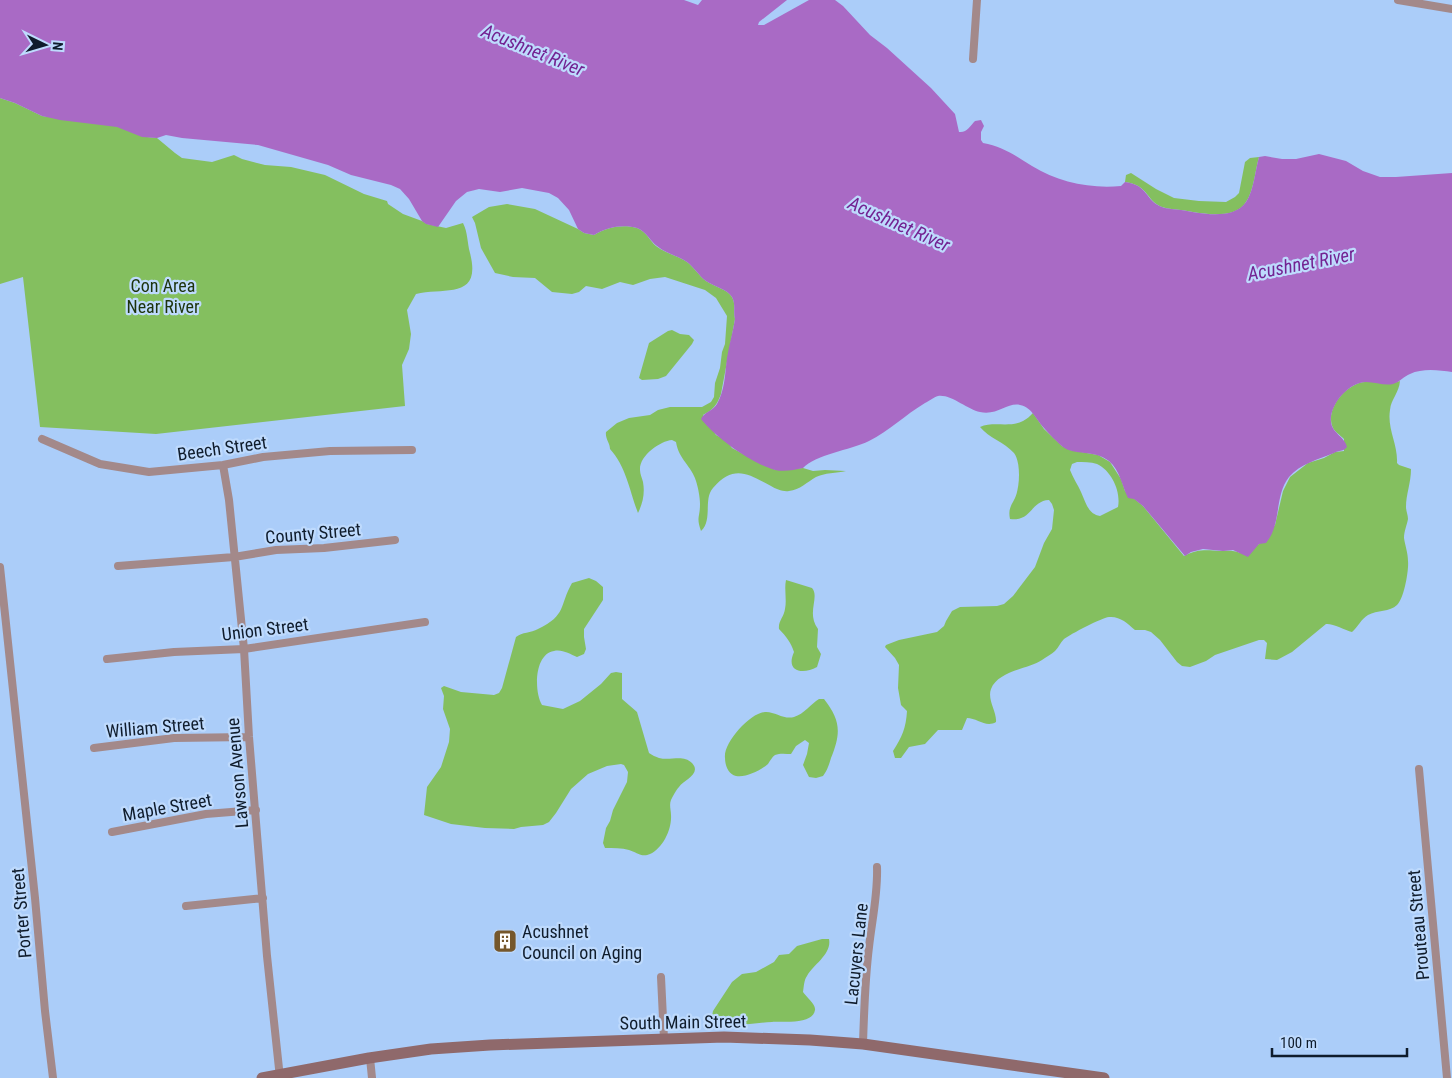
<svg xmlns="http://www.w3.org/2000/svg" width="1452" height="1078" viewBox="0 0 1452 1078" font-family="'Roboto Condensed',sans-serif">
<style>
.green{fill:#84bf5f;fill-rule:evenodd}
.water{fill:#a96ac5}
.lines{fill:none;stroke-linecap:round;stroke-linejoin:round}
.minor{stroke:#a3898a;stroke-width:8}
.secondary{stroke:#8f696b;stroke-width:11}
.labels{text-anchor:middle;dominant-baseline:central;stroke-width:4.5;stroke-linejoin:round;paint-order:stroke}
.park-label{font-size:18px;fill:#1c330b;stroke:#bedafd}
.street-label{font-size:18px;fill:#0f1c2c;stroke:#bedafd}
.poi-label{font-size:18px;fill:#0f1c2c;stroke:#bedafd;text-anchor:start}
.water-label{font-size:19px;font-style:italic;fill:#732392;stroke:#bedafd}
</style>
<rect width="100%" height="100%" fill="#abcdf9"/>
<path class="green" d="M0,98L15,103L42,116L122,127L147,137L157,138L175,153L182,158L212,162L234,155L242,159L265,165L291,167L325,175L364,194L387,201L388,204L403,214L422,221L427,224L446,228L463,223C468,233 467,242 470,253C482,300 445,287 416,294L407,310L411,334L409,349L402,365L405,406L156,434L40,427L23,277L0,284Z
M1259,157C1255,171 1254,190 1246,202C1234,221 1200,213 1181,210C1175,209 1168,209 1162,207C1146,201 1149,185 1125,182L1126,175L1131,173L1156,189L1174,198L1199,201L1226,202L1235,197L1239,193L1245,162L1250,158Z
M507,204L535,209L578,229L584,233L594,235C607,227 623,224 637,228C646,231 650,241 656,246C666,254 677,255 687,262C694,267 699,276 706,281C713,286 727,289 732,297C736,304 733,311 735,319L721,394C717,405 713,410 703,415L716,435L727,441L732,448L760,463L776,470L803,468L813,471L825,470L846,471C837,473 824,473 816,477C807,482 800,490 789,491C783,492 776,489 771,486C748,474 734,464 713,488C703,499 713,520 701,531C696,517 700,518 700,504C700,497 698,487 696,481C691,465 679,460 676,442L672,440C660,441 639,456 640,470C640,474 642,478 643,482C645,493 643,503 638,513C630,492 626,466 610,449C610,443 605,439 606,432L617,423L629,418L650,415L658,410L670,407H702L711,402L714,397L715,383L720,368L722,352L725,344L727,316L716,298L705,290L665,277L650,279L633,285L620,282L602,289L586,286L579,292L572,294L552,292L535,278L513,277L495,273L481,248L475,223L472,217L489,207Z
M672,330L680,334L689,335L694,340L692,344L666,376L658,379L642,380L639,378L649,343L668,331Z
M1400,381C1399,393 1391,399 1390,410C1387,429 1398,444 1397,463L1399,465L1411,469C1411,483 1406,494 1406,507C1406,511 1408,515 1408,519C1407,525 1404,531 1404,538C1405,545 1408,553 1408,561C1409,570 1404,599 1397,605C1390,612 1377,610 1368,615C1361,619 1358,627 1352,632C1345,630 1332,623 1326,624L1292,652L1277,660L1265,659L1267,643L1264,640H1259L1215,655L1206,661L1190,667L1182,666L1177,662L1160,640L1151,632L1145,630H1135C1127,623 1120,616 1109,617C1101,618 1071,634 1064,639C1060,643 1059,647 1055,651C1052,654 1046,657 1042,660C1028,669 998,671 991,689C987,700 997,712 996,722C986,728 977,718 967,718L962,730H938L925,744L909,747L901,758H895L893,751C902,737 906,728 907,711L901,705L898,688L899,665L895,658L885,647L886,645L899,640L937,632L944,626L946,621L952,611L960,607L997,606L1004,604L1013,596L1035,567L1044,543L1052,529L1054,510L1052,504L1049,500C1030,501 1032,522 1010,519C1008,509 1011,506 1015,498C1020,487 1021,462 1014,453C1004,442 989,438 980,427C993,421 1010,428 1023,421C1027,419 1030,416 1033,413L1044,429L1062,446L1070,450L1098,455L1110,462L1121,479L1125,491L1143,506L1184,556C1197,549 1206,550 1220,551C1228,551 1233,550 1240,553L1259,544L1275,525L1283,491L1290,477L1308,463L1324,458L1335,452L1344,451V439C1340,435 1335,432 1333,428C1324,409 1347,383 1365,382C1378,381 1388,386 1400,381ZM1077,462C1083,462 1091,462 1097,464C1112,471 1121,492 1118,507L1100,516C1088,514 1086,503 1081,492C1078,485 1073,478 1070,470L1072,464Z
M589,578L596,581L603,587V600L584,629V637L586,649L584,654L577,657C570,654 562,649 554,651C534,654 534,692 542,705L563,709L580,701L601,684L611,673L616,672L622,673V699L637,712L649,753C652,755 656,757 659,758C671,761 683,754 692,763C702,774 684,780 679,787C676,790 673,796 671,800C669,805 671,810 671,815C672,829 663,848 650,854C642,858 636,852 629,850C622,848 613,848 605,848L603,843L606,828L610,821L613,810L627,782L628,772L624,765L621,764L607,766L588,774L571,789L556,813L549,822L543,825L521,827L514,829L485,828L451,824L424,815L427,787L441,767L449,742L450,729L443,709L444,696L441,688L444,686L461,692L494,695L499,693L502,688L516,637C522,632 531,633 538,629C567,615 559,606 572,583Z
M786,580L812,588C820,597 806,613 818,629L817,647L821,654L817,667C803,675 785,672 794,652C791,643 786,636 779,629C778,621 784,617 785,609C787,599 784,590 786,580Z
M819,699H824C841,721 841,733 831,758C829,765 827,771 823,776L816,778L809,777L803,765L807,754L809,743L805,740L796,746L791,754C786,754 780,753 775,755C772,757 770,761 768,764C761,770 746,778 736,776C728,774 725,765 725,758C723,743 750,713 765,712C774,711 784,720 794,717C804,714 811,704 819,699Z
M822,939H829C832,954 814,964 807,976C804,980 804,986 803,992C806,997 816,1004 815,1010C813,1025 782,1021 772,1022C762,1022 751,1025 740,1024C731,1024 722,1020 713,1020L712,1016L713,1011L732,982L742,974L756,972L774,962L779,955L789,954L797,946Z"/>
<path class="water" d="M0,0H684L698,5L702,0H787L759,22L758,25H764L809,0H835L843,6L870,35L887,48L931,88L955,114L959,132C967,133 970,126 975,121L981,120L984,126L981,132V140L983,143C1002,146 1016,156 1032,166C1058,182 1090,189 1121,186L1125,182C1149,185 1145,201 1162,207C1167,209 1175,209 1181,210C1199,213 1233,221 1246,202C1254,190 1255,171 1259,157L1265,156L1282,159H1296L1319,154L1346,161L1363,171L1380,177H1396L1452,173V372C1439,370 1422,368 1410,374C1404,376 1400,382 1393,384C1385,386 1375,382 1366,382C1349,382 1329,405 1331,422C1332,433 1345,437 1347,447C1343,452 1339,450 1334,453C1319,459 1300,464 1289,477C1274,496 1282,524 1266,543L1259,544L1248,557L1233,550L1223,551L1203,549L1191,552L1185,556L1143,506L1134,499L1128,498C1122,486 1120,470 1109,461C1093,449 1075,456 1063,447C1057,442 1049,434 1044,428C1037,421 1032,407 1020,405C1008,402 997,416 980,412C968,410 951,394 938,396C934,397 929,401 925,403C905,415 889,431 869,441C850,450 815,455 803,468C794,470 784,472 775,470C751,463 716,438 701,419C704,412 713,411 717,404C725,390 725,373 727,358C729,345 733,332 735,319C733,312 736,304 732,297C727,289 713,286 706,281C699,276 694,267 687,262C677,255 666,254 657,246C650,241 646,231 637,228C623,224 607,227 594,235L584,233L578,229L569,210L558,198L549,193L522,188L500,192L479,189L467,192L456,201L438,227L426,224L422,221L409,199L400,189L391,185L351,175L328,165L258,145L182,138L166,135L157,138L142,137L117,127L60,120L42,116L15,103L0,98Z"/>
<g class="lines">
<path class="minor" d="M1398,0L1452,9
M973,59L977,0
M42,439L100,464L149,472L223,465L263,457L330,451L412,450
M223,465L229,500L244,649L249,737L267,956L280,1078
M118,566L234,557L276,550L324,548L395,540
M0,567L35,898L45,1011L53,1078
M107,659L174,652L244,649L425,622
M94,748L174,738L249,737
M1419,769L1447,1078
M112,832L206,814L256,810
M186,906L263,898
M661,977L664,1039
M863,1044C864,1011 865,979 869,947C872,920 878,894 877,867
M370,1058L372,1078"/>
<path class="secondary" d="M262,1078L369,1058L431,1049L490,1045L724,1037L810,1040L863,1044L1104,1078"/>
</g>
<defs>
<g id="building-square" transform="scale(1.25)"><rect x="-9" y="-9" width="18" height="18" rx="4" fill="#75572c" stroke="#bedafd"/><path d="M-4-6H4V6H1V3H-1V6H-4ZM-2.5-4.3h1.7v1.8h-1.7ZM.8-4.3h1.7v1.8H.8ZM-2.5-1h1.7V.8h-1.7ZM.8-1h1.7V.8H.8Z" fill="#fff"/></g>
</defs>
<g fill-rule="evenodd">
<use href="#building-square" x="505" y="941"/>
</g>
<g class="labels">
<g class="park-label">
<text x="163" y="285">Con Area<tspan x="163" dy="21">Near River</tspan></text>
</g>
<g class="street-label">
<text transform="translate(222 448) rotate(-8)">Beech Street</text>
<text transform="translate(313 533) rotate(-5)">County Street</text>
<text transform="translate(265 629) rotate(-7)">Union Street</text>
<text transform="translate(155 727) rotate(-5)">William Street</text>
<text transform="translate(237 773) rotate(-95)">Lawson Avenue</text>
<text transform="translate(167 807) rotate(-10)">Maple Street</text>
<text transform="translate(21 913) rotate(-95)">Porter Street</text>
<text transform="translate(1418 925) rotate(-95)">Prouteau Street</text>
<text transform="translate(856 954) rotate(-84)">Lacuyers Lane</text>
<text transform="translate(683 1022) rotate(-1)">South Main Street</text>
</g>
<g class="poi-label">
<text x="522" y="931">Acushnet<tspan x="522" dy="21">Council on Aging</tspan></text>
</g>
<g class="water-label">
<text transform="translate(533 50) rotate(22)">Acushnet River</text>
<text transform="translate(899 224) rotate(24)">Acushnet River</text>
<text transform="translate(1301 264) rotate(-11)">Acushnet River</text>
</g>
</g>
<g transform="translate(45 45) rotate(95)" stroke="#bedafd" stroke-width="4" paint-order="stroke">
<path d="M0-4L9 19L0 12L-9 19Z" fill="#0f1c2c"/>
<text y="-8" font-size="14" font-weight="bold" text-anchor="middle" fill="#0f1c2c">N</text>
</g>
<path d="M1272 1048v8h135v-8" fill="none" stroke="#0f1c2c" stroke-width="2.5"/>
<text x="1280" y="1048" font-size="15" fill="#0f1c2c" stroke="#bedafd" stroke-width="4" paint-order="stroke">100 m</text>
</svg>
